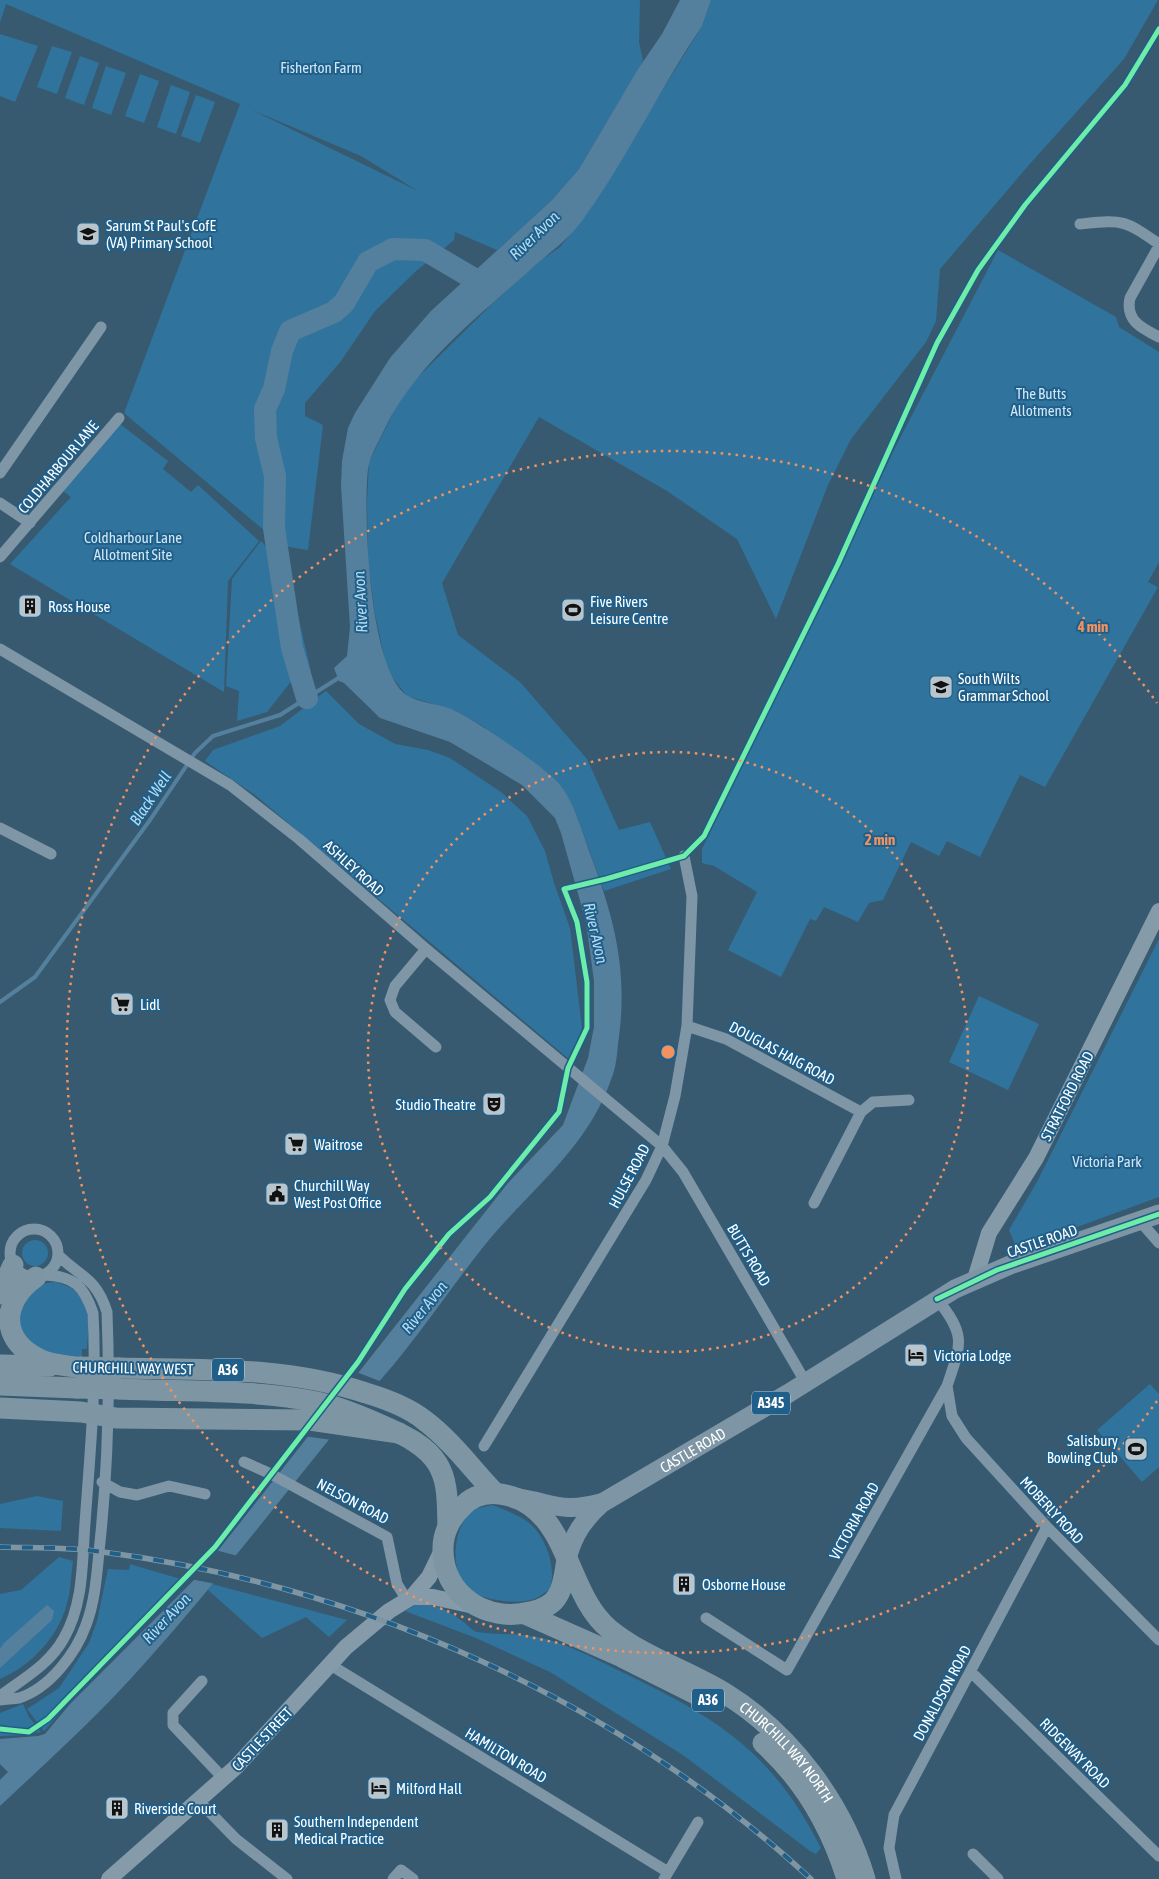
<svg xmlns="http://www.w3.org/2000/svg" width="1159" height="1879" viewBox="0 0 1159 1879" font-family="'Asap Condensed',sans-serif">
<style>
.green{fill:#30749d;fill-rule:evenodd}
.water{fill:#54809d}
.pier{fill:#375a71}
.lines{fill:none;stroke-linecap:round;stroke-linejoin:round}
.stream{stroke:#54809d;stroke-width:4}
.river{stroke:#54809d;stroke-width:22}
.street{stroke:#7e96a6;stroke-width:11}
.secondary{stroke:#859baa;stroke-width:16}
.primary{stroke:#7d95a4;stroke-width:19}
.highway{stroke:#7e96a4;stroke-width:21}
.rail-casing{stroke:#7e96a4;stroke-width:5.5}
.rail{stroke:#1f5f89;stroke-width:4;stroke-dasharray:11;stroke-linecap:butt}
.highway-bridge{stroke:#7e96a4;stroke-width:21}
.cycleway-casing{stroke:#1f5f89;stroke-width:8}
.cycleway{stroke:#6deda7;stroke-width:5}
.ring{fill:none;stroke:#f09361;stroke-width:2.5;stroke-dasharray:2.5 5}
.labels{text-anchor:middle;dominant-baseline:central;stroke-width:4;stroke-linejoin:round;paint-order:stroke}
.shield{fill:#1f5f89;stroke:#bccfdc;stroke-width:1}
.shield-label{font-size:14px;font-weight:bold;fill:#fff}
.park-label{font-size:15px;fill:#cee8f8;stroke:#1f5f89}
.poi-label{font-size:15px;fill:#fff;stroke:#1f5f89;text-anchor:start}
.street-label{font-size:15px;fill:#fff;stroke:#1f5f89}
.water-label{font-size:16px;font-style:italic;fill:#b5dcf2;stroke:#1f5f89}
.centre{fill:#f09361;stroke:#1f5f89;stroke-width:2.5}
.ring-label{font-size:15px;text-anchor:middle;font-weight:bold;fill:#f09361;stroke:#1f5f89;stroke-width:4;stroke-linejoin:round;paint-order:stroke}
</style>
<rect width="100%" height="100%" fill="#375a71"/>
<path class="green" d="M0,0H640L639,42L643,61L579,169L552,200L497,250L455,232L454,240L416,271L375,311L341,361L305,403V416L323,425L308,550L283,546L124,413L240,104L6,4L0,22ZM252,110L361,156L418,191Z
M711,0H1158L1124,59L1028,166L940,269L936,321L926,342L851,439L828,485L776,619L737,539L667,491L539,417L442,583L458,635L520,682L587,759L619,830L650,822L671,869L604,891L577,816L559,784L481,725L456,711L407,696L393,678L386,665L375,614L368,562L367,503L369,462L399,401L416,379L494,302L540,261L560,247L584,217L702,26Z
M0,34L38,46L15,102L0,96Z
M52,46L72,52L57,94L37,87Z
M80,56L99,63L84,105L65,98Z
M106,66L126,73L111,115L92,108Z
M140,74L159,81L144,123L125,116Z
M171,85L190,92L176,134L157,127Z
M196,95L215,102L200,143L181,136Z
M998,250L1116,317L1119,327L1159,352V562L1148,582L1158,587L1045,787L1020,775L980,857L947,841L939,856L911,842L883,900L869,903L858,922L824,907L816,921L810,919L781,977L728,950L757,892L714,866L702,863V849L896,446Z
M120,424L168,461L163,469L191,492L198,485L259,541L228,581L224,692L10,564L71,497L63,491Z
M261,541L280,562L290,581L311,672L293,679L267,712L237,721L239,691L226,686L232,579Z
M326,691L359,724L395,744L428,750L450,758L501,792L527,816L545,851L554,883L570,928L582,1028L570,1060L255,795L205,761L213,750L280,726Z
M1159,939V1197L1017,1249L1009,1230L1038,1180Z
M979,996L1039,1024L1008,1090L949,1062Z
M22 1253a13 13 0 1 1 26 0a13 13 0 1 1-26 0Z
M56,1282C93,1292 89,1318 87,1349H82V1358L43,1354L17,1329C17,1322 16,1310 19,1304C25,1289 41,1283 56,1282Z
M1150,1384L1159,1394V1467L1142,1482L1097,1430Z
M37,1496L63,1501L61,1531L0,1528V1504Z
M493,1505C503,1509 515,1514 525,1520C545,1533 557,1566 550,1589C544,1593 537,1599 530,1600C513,1604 480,1600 467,1588C450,1572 453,1530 469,1514C475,1507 484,1507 493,1505Z
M59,1557L73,1561C71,1575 71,1590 67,1603C59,1636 31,1666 0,1679V1594L21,1590Z
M130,1564L187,1581L70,1701L44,1731L27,1709L59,1688L89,1643L97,1621L108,1569L129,1570Z
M212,1584L347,1620L329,1637L306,1617L262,1638L208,1590Z
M417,1604C437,1603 450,1612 465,1623C468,1626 473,1631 477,1632C497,1635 518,1633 537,1637C570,1644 599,1661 628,1675C722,1721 772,1753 821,1848L816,1854L810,1851L683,1755L550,1672L476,1638L405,1611Z
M23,1704L29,1717L41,1732L24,1735L0,1736V1713Z"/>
<path class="water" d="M680,0H711L702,26C660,88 628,157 584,218C567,242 549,252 528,272C475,319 417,364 385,428C379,442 370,455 368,469C363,513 369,673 408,696C420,703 438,704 451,709C473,718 548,769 561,786C574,804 581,827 588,848C614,917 629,970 618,1044C617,1055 616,1067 612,1077C588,1149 530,1189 484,1246C456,1281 431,1318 403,1353C377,1386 348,1415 323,1447C264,1520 207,1594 144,1664C100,1714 49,1760 0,1806V1780L8,1772L0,1764V1739L38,1736L45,1734L70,1704L198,1576L508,1183L563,1125L588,1058L594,1027V981L586,922L561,833L555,818L522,785L450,742L380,718L344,683L339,681L334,668L347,656L350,627L341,486L342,461L348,428L355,413L390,358L431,311L552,200L579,169L638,69L662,34Z
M47,1605L54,1611L52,1620L0,1668V1649L4,1643Z"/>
<path class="pier" d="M354,1371L382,1382L332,1440L303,1436Z
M215,1550L238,1556L216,1584L190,1579Z"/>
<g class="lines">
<path class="stream" d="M0,1002L35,977L150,820L195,753L213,736L280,715L340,677"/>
<path class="river" d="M307,698L292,648L274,528L275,476L266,438L265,409L274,389L282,351L290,331L334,312L344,303L368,262L393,249L425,250L481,283"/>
<path class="street" d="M1080,224C1123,220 1123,219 1159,244
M1159,246L1130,298C1125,320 1141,328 1159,337
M0,473L101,327
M0,503L30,523
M0,557L119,418
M0,649L230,785L299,839L426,949L662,1146L683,1172L806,1383
M0,828L51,854
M426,949L395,986L390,1000L395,1012L436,1047
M687,1026L726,1039L861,1112L814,1203
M861,1112L873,1102L909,1100
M1139,1220L1159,1243
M10 1253a24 24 0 1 1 48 0a24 24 0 1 1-48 0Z
M947,1386L952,1416L966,1438L1047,1527L1159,1640
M484,1446L646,1180L662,1146L675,1096L687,1026L692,896L684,856
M244,1462L271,1474L387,1537L397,1584L407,1600
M102,1482L120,1492L137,1495L169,1486L205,1494
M706,1618L787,1670L947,1386C961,1344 967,1336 937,1299
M329,1664L668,1872
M971,1672L1159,1856
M202,1681L173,1713V1725L224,1779
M0,1696C24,1678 49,1665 64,1638C84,1603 82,1561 85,1523C90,1454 97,1382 93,1313C84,1286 74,1276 44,1275
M0,1700C6,1699 13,1699 19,1698C50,1688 76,1653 86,1625C96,1599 97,1569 100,1542C108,1466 110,1388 107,1312C96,1277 80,1277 58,1255
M198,1800L236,1839L287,1879
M973,1854L998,1879
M393,1879L401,1870L413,1879
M664,1879L698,1822
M896,1879L889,1848L894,1815L1047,1527"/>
<path class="secondary" d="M975,1279L989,1233L1036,1158L1159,911
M412,1597H433L474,1606
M109,1879L236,1767L346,1647L389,1611L412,1597L429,1577L443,1548"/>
<g class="primary">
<path d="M518,1498C555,1504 563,1513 601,1503"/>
<path id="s1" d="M567,1559C573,1535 584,1519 602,1503L789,1393L955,1289L1010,1265L1159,1214"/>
</g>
<g class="highway">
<path d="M36,1277C0,1302 0,1341 41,1360C51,1365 64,1365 75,1367"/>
<path d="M0,1294L13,1265"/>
<path d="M0,1365L50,1366"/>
<path d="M119,1368C202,1370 286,1366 366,1393C386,1399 408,1407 424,1420C452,1441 471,1468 495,1493"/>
<path d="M0,1385L77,1388"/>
<path d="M120,1389C185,1392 253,1389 317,1402C341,1407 366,1418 388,1428C406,1436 426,1446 437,1463C449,1482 447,1504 448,1526"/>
<path d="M0,1408L81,1412L116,1418L310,1420L399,1433"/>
<path id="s2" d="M567,1559C565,1571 564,1585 558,1595C553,1605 540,1610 530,1612C487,1623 442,1595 443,1548C443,1533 451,1517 462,1507C472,1496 485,1492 500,1494C570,1504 564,1592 609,1629C643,1657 689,1671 726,1694C792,1735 843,1805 865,1879"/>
<path d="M525,1614L622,1657L710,1701"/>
<path d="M763,1743C803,1779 831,1827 847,1879"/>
</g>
<g class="rail-casing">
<path id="rail" d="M0,1547C34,1548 69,1547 103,1552C363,1586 618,1701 811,1879"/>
</g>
<use href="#rail" class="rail"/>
<path class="highway-bridge" d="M78,1367L119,1368
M77,1388L120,1389"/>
<g class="cycleway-casing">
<path id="cycleway" d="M937,1299L997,1270L1159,1214
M0,1729L29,1732L48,1719L215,1547L358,1362L405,1289L449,1234L490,1197L559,1112L568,1068L587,1028V982L577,922L564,889L606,879L684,856L704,836L838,564L937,343L978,270L1025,205L1125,85L1159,29"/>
</g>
<use href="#cycleway" class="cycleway"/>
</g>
<g class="ring">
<circle cx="668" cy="1052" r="300"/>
<path d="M1157 1401A601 601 0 1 1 1157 703"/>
</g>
<defs>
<g id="school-square" transform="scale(1.25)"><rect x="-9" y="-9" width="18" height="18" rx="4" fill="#b9c5cd" stroke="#1f5f89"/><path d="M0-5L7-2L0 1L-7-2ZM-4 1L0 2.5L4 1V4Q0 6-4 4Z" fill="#111"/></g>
<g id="building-square" transform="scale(1.25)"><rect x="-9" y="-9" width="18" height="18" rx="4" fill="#b9c5cd" stroke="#1f5f89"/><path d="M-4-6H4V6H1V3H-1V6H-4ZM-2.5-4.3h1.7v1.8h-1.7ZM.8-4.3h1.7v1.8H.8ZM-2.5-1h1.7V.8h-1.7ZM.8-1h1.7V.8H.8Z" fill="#111"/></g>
<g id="stadium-square" transform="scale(1.25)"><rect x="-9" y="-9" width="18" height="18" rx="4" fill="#b9c5cd" stroke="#1f5f89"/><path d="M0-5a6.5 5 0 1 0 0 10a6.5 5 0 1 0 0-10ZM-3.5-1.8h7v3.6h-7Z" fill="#111"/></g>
<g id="supermarket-square" transform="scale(1.25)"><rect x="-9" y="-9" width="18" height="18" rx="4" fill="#b9c5cd" stroke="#1f5f89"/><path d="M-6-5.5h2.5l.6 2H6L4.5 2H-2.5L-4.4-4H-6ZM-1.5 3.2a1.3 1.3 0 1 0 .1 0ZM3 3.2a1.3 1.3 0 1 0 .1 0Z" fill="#111"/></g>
<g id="theatre-square" transform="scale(1.25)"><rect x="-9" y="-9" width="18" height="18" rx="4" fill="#b9c5cd" stroke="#1f5f89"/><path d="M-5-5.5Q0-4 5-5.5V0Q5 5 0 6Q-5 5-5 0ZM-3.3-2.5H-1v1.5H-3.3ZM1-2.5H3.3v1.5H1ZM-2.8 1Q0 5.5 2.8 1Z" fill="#111"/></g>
<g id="civic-square" transform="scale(1.25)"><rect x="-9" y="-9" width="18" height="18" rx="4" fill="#b9c5cd" stroke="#1f5f89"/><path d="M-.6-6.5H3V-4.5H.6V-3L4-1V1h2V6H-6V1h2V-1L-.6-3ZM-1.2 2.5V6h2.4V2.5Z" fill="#111"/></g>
<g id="hotel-square" transform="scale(1.25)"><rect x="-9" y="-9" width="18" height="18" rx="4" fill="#b9c5cd" stroke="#1f5f89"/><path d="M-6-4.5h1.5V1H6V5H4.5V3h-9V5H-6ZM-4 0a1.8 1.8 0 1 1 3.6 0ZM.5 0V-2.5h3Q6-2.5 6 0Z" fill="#111"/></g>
</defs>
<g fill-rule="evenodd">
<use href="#school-square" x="88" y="234"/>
<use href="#building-square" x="30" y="606"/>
<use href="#stadium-square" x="573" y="610"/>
<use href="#school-square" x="941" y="687"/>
<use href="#supermarket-square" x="122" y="1004"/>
<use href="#theatre-square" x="494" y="1104"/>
<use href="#supermarket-square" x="296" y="1144"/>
<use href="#civic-square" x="277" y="1194"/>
<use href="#hotel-square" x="916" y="1355"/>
<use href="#stadium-square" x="1136" y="1449"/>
<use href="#building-square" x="684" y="1584"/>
<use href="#hotel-square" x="379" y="1788"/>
<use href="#building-square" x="117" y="1808"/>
<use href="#building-square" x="277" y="1830"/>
</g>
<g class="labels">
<g class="shield">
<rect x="212" y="1358.5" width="32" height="23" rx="4"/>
<rect x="752" y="1391.5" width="38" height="23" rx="4"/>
<rect x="692" y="1688.5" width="32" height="23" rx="4"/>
</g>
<g class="shield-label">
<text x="228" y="1370">A36</text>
<text x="771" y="1403">A345</text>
<text x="708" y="1700">A36</text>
</g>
<g class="park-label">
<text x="321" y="67">Fisherton Farm</text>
<text x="1041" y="393">The Butts<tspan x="1041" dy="17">Allotments</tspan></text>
<text x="133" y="537">Coldharbour Lane<tspan x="133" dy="17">Allotment Site</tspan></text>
<text x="1107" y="1161">Victoria Park</text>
</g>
<g class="poi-label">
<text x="106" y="225">Sarum St Paul's CofE<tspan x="106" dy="17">(VA) Primary School</tspan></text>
<text x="590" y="601">Five Rivers<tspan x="590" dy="17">Leisure Centre</tspan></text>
<text x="48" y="606">Ross House</text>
<text x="958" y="678">South Wilts<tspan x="958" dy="17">Grammar School</tspan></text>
<text x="140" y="1004">Lidl</text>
<text x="476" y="1104" text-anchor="end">Studio Theatre</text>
<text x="314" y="1144">Waitrose</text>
<text x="294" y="1185">Churchill Way<tspan x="294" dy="17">West Post Office</tspan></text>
<text x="934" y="1355">Victoria Lodge</text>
<text x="1118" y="1440" text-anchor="end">Salisbury<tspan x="1118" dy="17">Bowling Club</tspan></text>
<text x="702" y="1584">Osborne House</text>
<text x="396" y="1788">Milford Hall</text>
<text x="134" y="1808">Riverside Court</text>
<text x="294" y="1821">Southern Independent<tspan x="294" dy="17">Medical Practice</tspan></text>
</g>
<g class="street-label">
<text transform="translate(58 467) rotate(-50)">COLDHARBOUR LANE</text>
<text transform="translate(354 868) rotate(42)">ASHLEY ROAD</text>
<text transform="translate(782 1053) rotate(28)">DOUGLAS HAIG ROAD</text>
<text transform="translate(1067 1096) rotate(-63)">STRATFORD ROAD</text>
<text transform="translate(629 1176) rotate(-62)">HULSE ROAD</text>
<text transform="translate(1042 1241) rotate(-19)">CASTLE ROAD</text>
<text transform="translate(749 1255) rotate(59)">BUTTS ROAD</text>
<text transform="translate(133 1368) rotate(1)">CHURCHILL WAY WEST</text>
<text stroke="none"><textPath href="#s1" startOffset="172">CASTLE ROAD</textPath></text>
<text transform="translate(353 1501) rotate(28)">NELSON ROAD</text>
<text transform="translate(1052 1510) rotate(47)">MOBERLY ROAD</text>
<text transform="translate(854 1521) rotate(-61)">VICTORIA ROAD</text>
<text transform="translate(942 1693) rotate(-62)">DONALDSON ROAD</text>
<text transform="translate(262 1739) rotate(-47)">CASTLE STREET</text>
<text transform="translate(1075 1753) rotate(45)">RIDGEWAY ROAD</text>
<text stroke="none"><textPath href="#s2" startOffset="684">CHURCHILL WAY NORTH</textPath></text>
<text transform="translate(506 1755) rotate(31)">HAMILTON ROAD</text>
</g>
<g class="water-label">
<text transform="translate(534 235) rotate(-44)">River Avon</text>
<text transform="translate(360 602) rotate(-93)">River Avon</text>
<text transform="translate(150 798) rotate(-56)">Black Well</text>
<text transform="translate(596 933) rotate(77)">River Avon</text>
<text transform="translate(424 1307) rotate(-51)">River Avon</text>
<text transform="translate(166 1618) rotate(-47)">River Avon</text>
</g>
</g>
<circle cx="668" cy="1052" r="8" class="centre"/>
<g class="ring-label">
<text x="1093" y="632">4 min</text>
<text x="880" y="845">2 min</text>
</g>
</svg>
